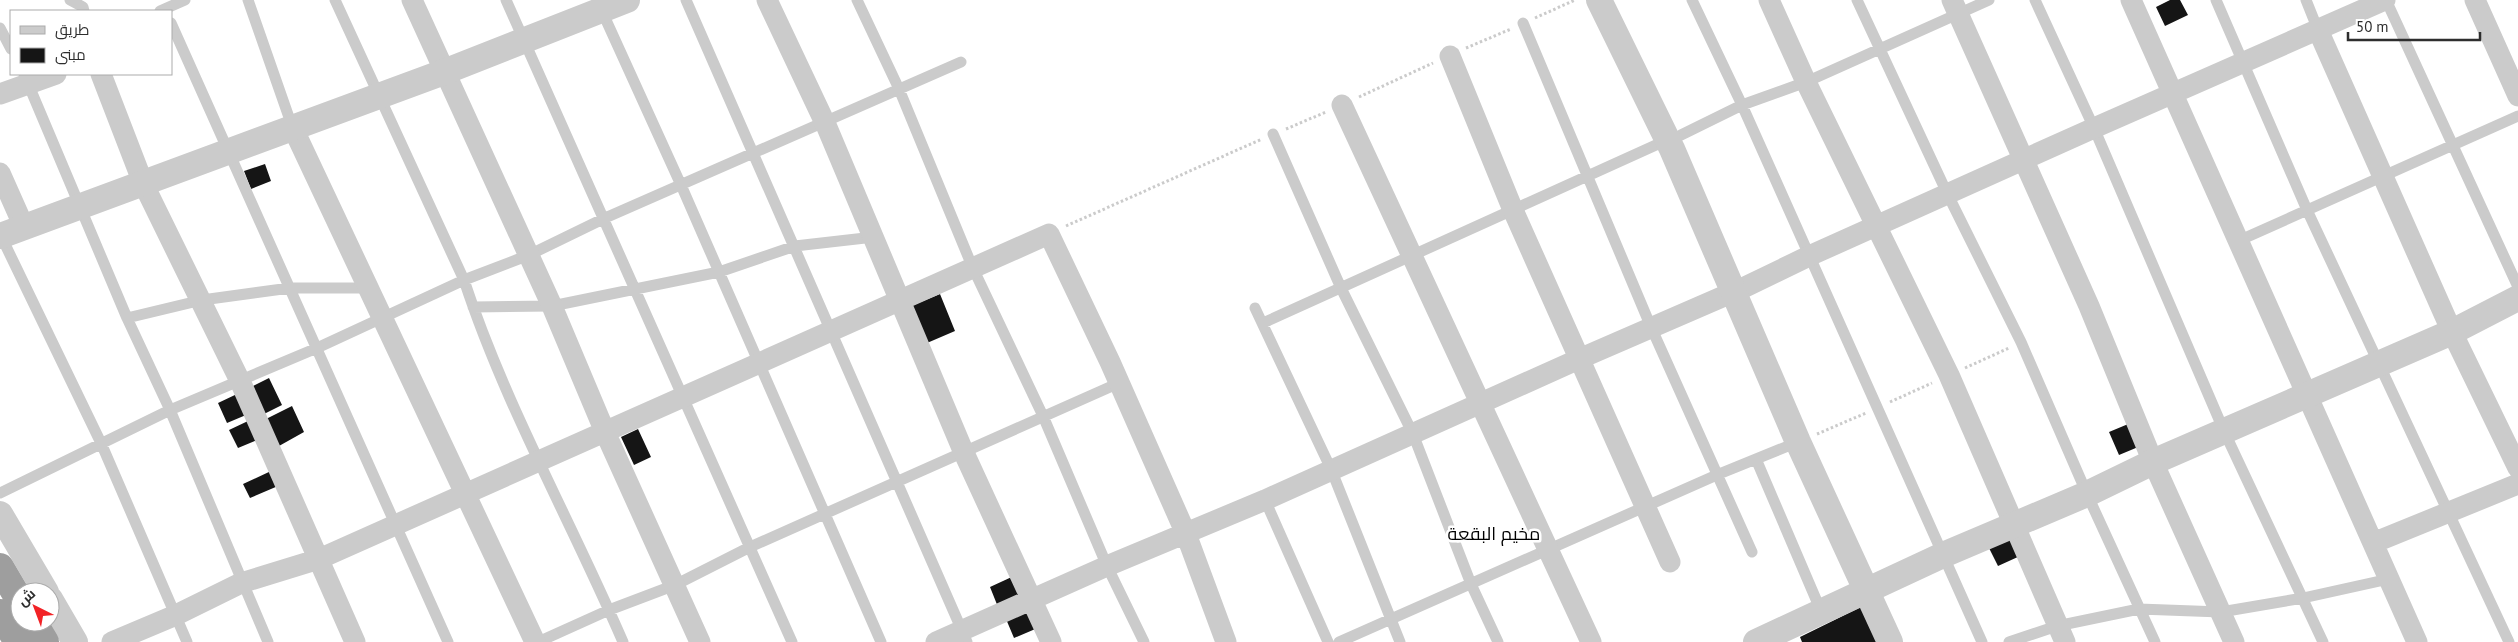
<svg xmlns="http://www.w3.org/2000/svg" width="2518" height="642" viewBox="0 0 2518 642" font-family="'PT Sans',Cairo,sans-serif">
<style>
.building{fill:#151515}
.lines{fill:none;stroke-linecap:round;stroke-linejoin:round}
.path{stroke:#cbcbcb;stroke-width:3;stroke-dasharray:2.5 2.5;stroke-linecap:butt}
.service{stroke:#cbcbcb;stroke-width:11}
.minor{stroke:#cbcbcb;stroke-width:21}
.tertiary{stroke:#cbcbcb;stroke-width:26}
.trunk{stroke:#9e9e9e;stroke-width:28}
.labels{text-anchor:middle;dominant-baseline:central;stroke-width:5;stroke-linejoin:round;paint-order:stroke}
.quarter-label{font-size:18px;fill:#000;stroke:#fff}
</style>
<rect width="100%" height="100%" fill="#fff"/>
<path class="building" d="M2170,0H2180L2188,15L2165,26L2156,7Z
M265,164L271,181L251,189L244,171Z
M940,294L955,331L927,343L911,306Z
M269,378L282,405L264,414L251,387Z
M237,394L246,415L227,423L218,403Z
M292,406L304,432L279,446L266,419Z
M248,421L257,440L238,448L229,430Z
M2133,422L2143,445L2119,455L2109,432Z
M638,429L651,457L634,465L621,437Z
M271,471L278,486L250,498L243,484Z
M2010,534L2020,556L1998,566L1987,544Z
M1016,575L1025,595L998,607L990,587Z
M1863,606L1881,642H1802L1800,637Z
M1032,607L1040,627L1014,638L1006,619Z"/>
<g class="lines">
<path class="path" d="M1535,18L1575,0
M1466,48L1511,29
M1359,97L1433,63
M1286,129L1326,112
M1066,226L1262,139
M1965,368L2009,348
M1890,402L1932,383
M1817,434L1866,413"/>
<path class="service" d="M70,0L83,7L84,11
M248,0L292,126
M335,0L464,280C505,405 571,521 623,642
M506,0L792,642
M686,0L967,642
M857,0L899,89L972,266L1043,416L1107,566L1144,642
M1692,0L1742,105L1982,642
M1857,0L1947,193L2021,342L2087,494L2155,642
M2035,0L2094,128L2224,431L2323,642
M2216,0L2307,210L2509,642
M2306,0L2318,30
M2386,0L2518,287
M601,9L681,185L881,642
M160,11L185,0
M171,23L448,642
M1523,23L1651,327L1752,552
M0,28L11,49
M24,74L127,318L170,410L268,642
M1273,134L1341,288L1413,434L1471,584L1498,642
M1681,135L1742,105L1806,82L1989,0
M1,236L101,443L187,642
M2238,241L2518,116
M473,307L552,306L719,272L795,246L874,237
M1255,308L1331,469L1400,642
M127,318L202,300L290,288H369
M1263,323L1667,140
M1756,459L1821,611
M0,493L170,410L317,348L464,280L529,255L605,218L961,62
M1265,500L1328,642
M538,642L609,610L675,585L750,547L1119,383
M1339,642L1719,474L1798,442
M2009,642L2057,626L2139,609L2221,612L2303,598L2389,579"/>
<path class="minor" d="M412,0L552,306L605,432L700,642
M767,0L826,125L964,453L1051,642
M1769,0L1806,82L1949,375L2065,642
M1952,0L2089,306L2153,462L2234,642
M2131,0L2417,642
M2475,0L2518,96
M2318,30L2452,332L2518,468
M1450,56L1513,210L1670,562
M101,74L143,183L240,381L355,642
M0,94L56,74
M1342,105L1591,642
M292,126L535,642
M0,173L24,227
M2373,543L2518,484
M112,642L176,615L241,583L319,559L1049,234L1110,362L1186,534L1226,642
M936,642L1107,566L1265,500L1579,359L1745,287L1809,256L2094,128L2385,0"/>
<path class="tertiary" d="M1599,0L1672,149L1798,442L1890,642
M0,236L444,72L627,0
M0,514L46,592
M50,599L75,642
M1756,642L1943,555L2087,494L2153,462L2452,332L2518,298"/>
<path class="trunk" d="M0,567L20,601
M0,613L18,642
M33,622L45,642"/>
</g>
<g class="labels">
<g class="quarter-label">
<text x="1494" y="533">مخيم البقعة</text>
</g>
</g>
<rect x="10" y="10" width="162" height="65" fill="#ffffff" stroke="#ababab"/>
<rect x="20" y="26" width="25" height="8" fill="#cbcbcb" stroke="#ababab"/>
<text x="55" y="35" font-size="15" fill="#2e2e2e">طريق</text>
<rect x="20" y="48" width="25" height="15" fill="#151515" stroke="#ababab"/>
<text x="55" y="60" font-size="15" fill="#2e2e2e">مبنى</text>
<g transform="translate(35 607) rotate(318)"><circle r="24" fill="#ffffff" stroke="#ababab"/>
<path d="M0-4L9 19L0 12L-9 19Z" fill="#f22226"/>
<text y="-8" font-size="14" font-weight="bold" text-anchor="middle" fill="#2e2e2e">ش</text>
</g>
<path d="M2348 32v8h132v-8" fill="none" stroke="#2e2e2e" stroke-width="2.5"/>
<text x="2356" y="32" font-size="15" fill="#2e2e2e" stroke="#ffffff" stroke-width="4" paint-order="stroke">50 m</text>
</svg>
